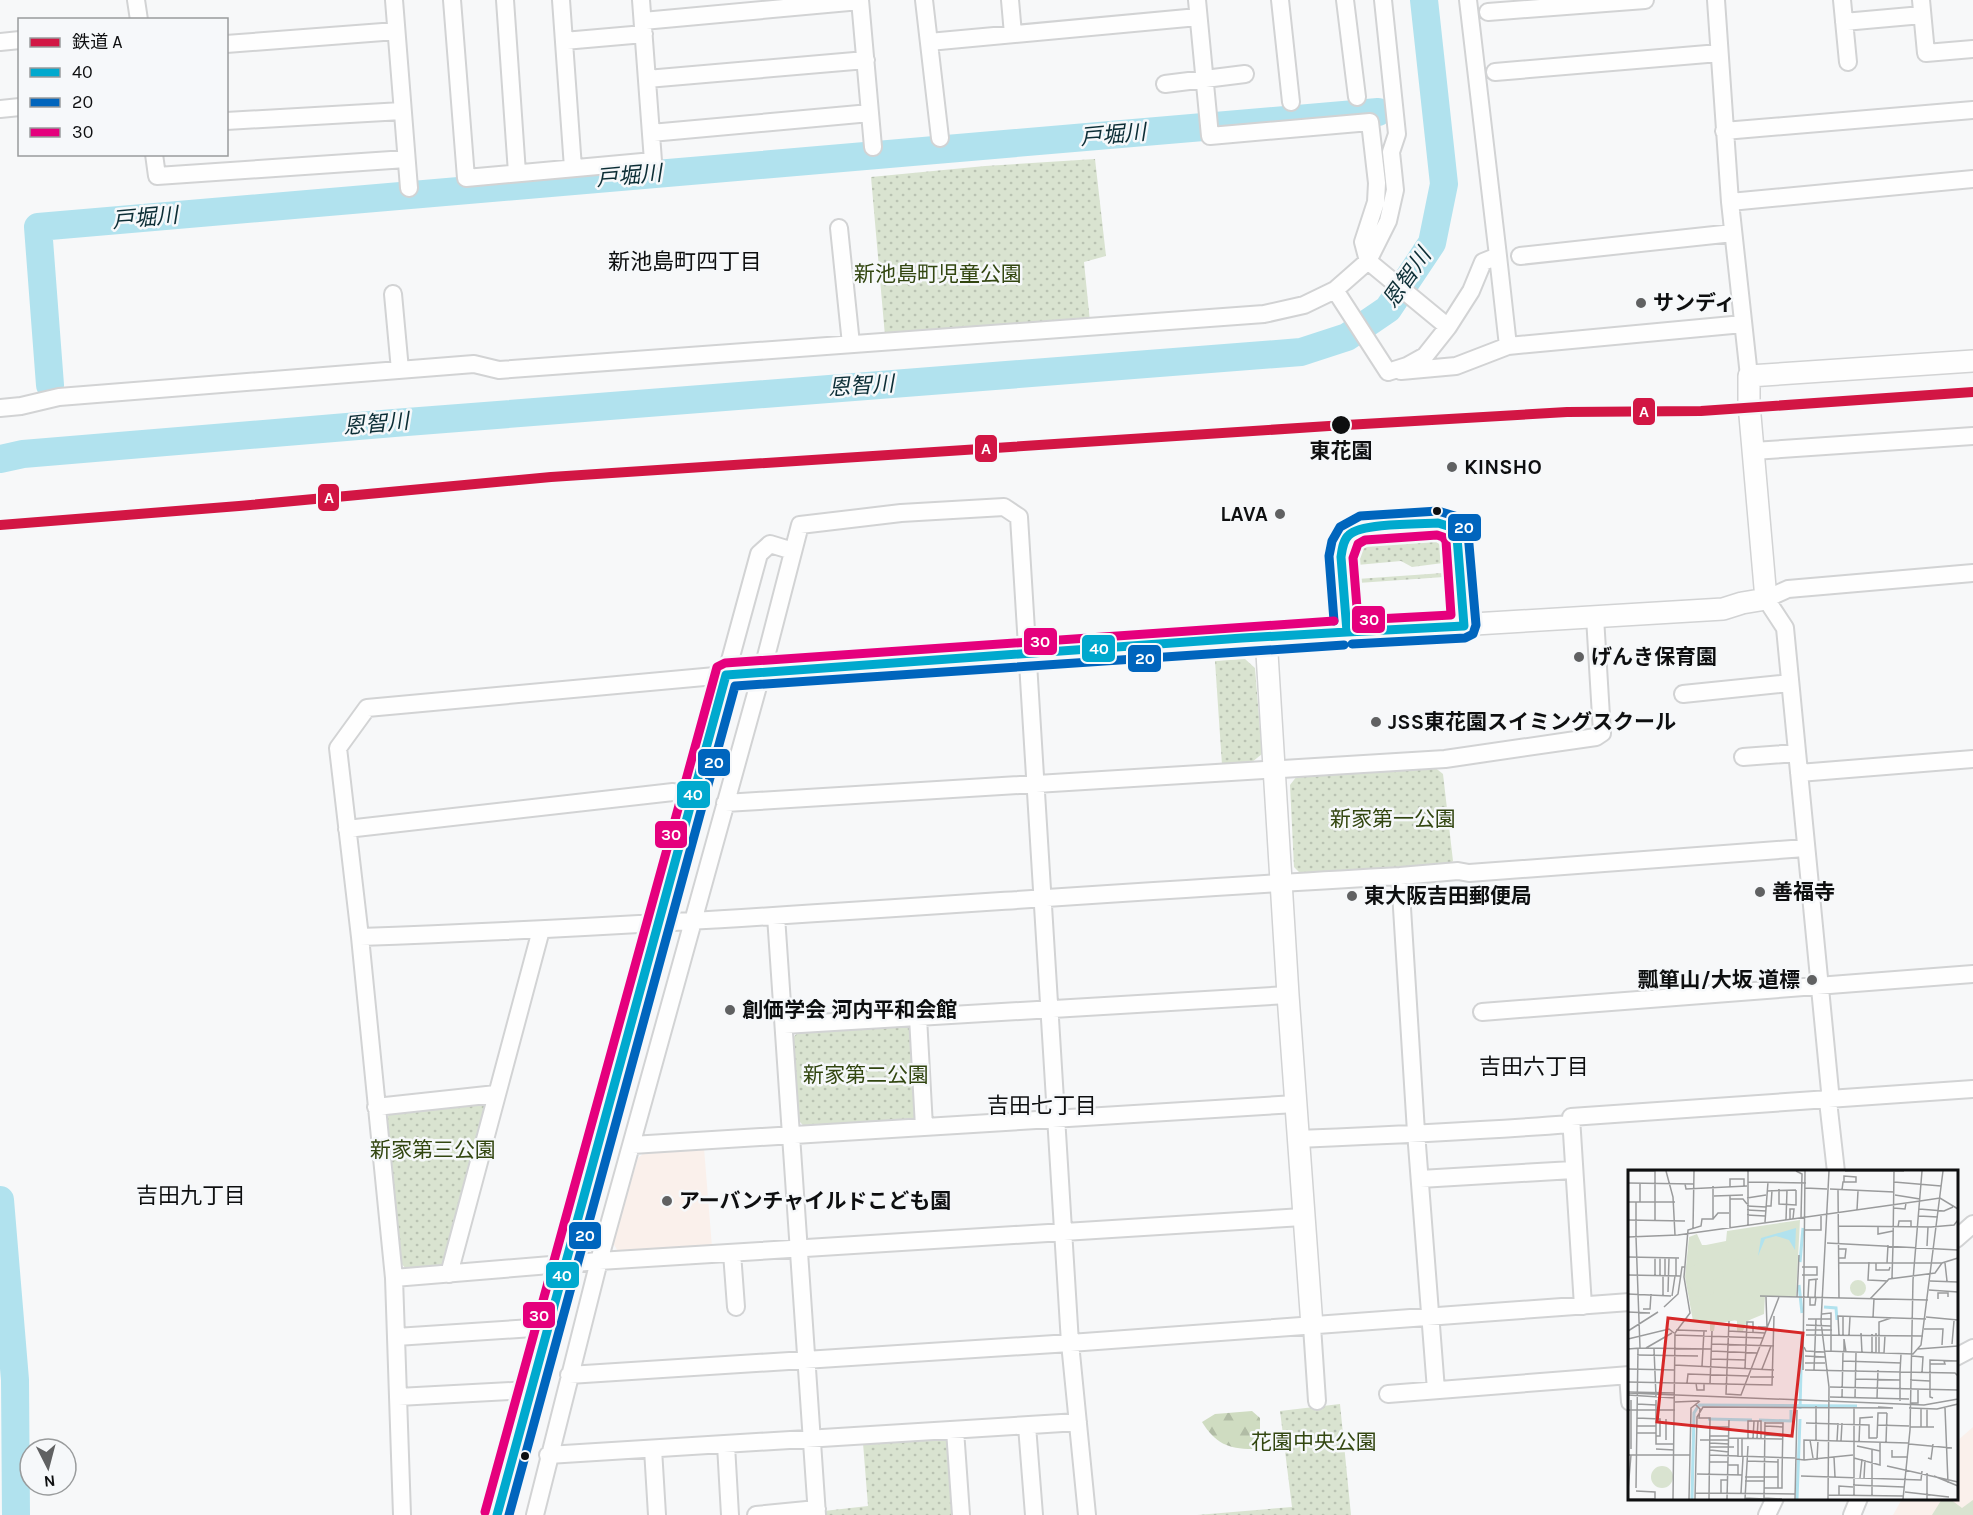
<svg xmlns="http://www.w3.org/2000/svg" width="1973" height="1515" viewBox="0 0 1973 1515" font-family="Karla,'Noto Sans JP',sans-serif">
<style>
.education{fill:#faf0eb}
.grass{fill:url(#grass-dots)}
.forest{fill:url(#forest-firs)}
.garden{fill:#d9e3d0}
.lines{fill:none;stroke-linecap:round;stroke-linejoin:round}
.river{stroke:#b1e2ee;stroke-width:28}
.minor-casing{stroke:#d2d3d4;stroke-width:20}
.tertiary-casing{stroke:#d2d3d4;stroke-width:24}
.minor{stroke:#fefefe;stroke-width:16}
.tertiary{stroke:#fefefe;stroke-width:21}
.bus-1-casing{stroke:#f6f8fa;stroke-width:14}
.bus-2-casing{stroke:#f6f8fa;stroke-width:14}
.bus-3-casing{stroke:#f6f8fa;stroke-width:14}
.bus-1{stroke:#00a9ce;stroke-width:9}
.bus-2{stroke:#0065bd;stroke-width:9}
.bus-3{stroke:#e5007d;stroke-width:9}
.rail-1-casing{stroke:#f6f8fa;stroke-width:15}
.rail-1{stroke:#d21644;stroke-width:10}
.poi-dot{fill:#606162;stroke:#f6f8fa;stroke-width:2}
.stop-dot{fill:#0e0f10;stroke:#f6f8fa;stroke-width:2}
.labels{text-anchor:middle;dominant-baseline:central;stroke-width:5;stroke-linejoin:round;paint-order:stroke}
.park-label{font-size:21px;fill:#324610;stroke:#f6f8fa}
.poi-label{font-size:21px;font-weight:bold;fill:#0e0f10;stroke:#f6f8fa;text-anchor:start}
.stop-label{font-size:21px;font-weight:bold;fill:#0e0f10;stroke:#f6f8fa}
.water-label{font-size:22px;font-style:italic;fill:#0c2e36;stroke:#f6f8fa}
.neighbourhood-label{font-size:22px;fill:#0e0f10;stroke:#f6f8fa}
.inset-river{fill:none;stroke:#b1e2ee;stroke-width:3}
.inset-road{fill:none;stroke:#9a9b9c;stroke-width:1.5}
.view{fill:#d62828;fill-opacity:0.15;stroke:#d62828;stroke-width:3}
.inset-edge{fill:none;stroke:#0e0f10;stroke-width:3}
.line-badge{stroke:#f6f8fa;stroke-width:2}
.badge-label{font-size:16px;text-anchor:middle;font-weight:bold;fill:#fff}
</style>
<defs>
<pattern id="grass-dots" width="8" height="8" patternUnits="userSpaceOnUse" patternTransform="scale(1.5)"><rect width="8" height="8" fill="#d9e3d0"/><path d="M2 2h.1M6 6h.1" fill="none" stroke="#b9c2b2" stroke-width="1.8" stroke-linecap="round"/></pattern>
<pattern id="forest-firs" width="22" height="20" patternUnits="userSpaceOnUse" patternTransform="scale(1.5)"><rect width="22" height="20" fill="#cfdcc1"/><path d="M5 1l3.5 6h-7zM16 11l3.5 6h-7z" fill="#b1bca5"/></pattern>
</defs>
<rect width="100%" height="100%" fill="#f7f8f9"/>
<path class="education" d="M704,1148L712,1247L619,1253L613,1243L638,1158L645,1152Z
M1973,1427V1515H1893L1902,1499L1956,1498L1957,1441Z"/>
<path class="grass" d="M1095,159L1106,256L1084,262L1090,322L885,336L871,177L985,166Z
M1418,535C1431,538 1445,543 1447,558L1443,563L1412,567L1401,561L1357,565L1351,561V554L1358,545L1367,539Z
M1443,573L1444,577L1358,583L1356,581L1357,579Z
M1245,659L1255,668L1262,754L1252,762L1222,765L1215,661Z
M1433,766L1443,774L1453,861L1447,867L1301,874L1294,867L1290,785L1297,776Z
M904,1023L914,1031L920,1114L914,1120L807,1129L797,1119L791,1040L799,1031Z
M480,1102L488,1109L448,1259L432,1273L411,1275L401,1263L386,1118L396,1109Z
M1340,1404L1351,1515H1197L1292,1507L1280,1411Z
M943,1436L950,1442L955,1515H824V1511L868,1506L863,1443Z"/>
<path class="forest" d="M1252,1411L1260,1418V1431L1252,1449C1228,1449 1215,1443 1202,1422L1215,1414Z"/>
<path class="garden" d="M1942,1499H1950L1962,1508L1973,1500V1515H1932Z"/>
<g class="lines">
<path class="river" d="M50,385L38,227L1378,112
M0,459L23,454L394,423L1301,352L1347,337L1388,309L1432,243L1444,184L1424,0
M0,1200L15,1380L16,1515"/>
<g class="minor-casing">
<path id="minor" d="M136,0L139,20
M394,0L409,188
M452,0L466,178L653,161L641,0
M505,0L517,173
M561,0L573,168
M860,0L873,147
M924,0L940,138
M1010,0L1013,34
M1197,0L1210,136L1370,122L1377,183L1376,202L1363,242L1368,261L1448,327
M1280,0L1291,102
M1345,0L1357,97
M1716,0L1730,202L1749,376
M1842,0L1848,62
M1921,0L1926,53L1973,49
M1488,12L1645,0
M643,21L860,1
M1844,22L1922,15
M564,41L644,34
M0,42L20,40
M929,42L1198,17
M226,44L396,31
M1495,72L1719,53
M647,79L866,60
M1165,84L1245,74
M0,109L20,107
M226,121L402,111
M1724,131L1973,110
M651,133L870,113
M154,154L157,176L406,159
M1730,202L1973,179
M839,228L851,344
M1498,256L1508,346
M1520,256L1733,233
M1335,290L1388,372
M393,294L400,370
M1401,371L1456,366L1508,346L1743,324
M1388,372L1407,366L1425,356L1448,327L1471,291L1483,262L1498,256L1468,0
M0,408L21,406L59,397L474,364L499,370L1264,314L1304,305L1335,290L1368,261L1388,221L1395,190L1391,152L1397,134L1383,0
M1753,451L1973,436
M1347,633L1341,557C1342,550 1343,542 1348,536C1351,532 1359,529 1364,528C1377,525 1442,521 1451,527C1464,537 1463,608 1464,626
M1683,694L1790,683
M1743,757L1796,753
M1799,773L1973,759
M725,803L1445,759L1596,737L1602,733L1595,617
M347,829L673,792L694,796
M1400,876L1416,1132L1436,1390
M776,916L817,1515
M360,937C707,925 1053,895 1400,876L1458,871L1469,873L1805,848
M1482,1012L1973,974
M918,1017L924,1127
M784,1025L1288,995
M376,1107L496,1094
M1299,1139C1389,1135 1480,1131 1571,1124
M632,1145L1296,1104
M1836,1172L1828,1101L1830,1091L1785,628L1766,599L1788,589L1973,573
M1420,1179L1573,1170
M1956,1239L1973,1224
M732,1253L736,1307
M449,1274L541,930
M394,1278L599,1261L1303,1217
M1583,1306L1571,1117L1973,1089
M1312,1326L1317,1401
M396,1337L548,1327
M1956,1357L1973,1348
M569,1375L1070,1343L1630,1302
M1628,1375L1630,1402
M1388,1394L1630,1375
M398,1397L531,1390
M1027,1426L1034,1515
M955,1430L961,1515
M726,1445L730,1515
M653,1449L657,1515
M548,1455L1078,1422
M402,1515L394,1278L360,937L338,748L367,708L726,675
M497,1515L759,554L770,544L793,551
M535,1515L599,1261L762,672L800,525L901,513L1004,507L1019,517L1070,1343L1087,1515
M756,1515L817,1509
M1767,1515L1775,1498
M1852,1515L1859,1498"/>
</g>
<g class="tertiary-casing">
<path id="tertiary" d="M1266,637L1288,995L1312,1326
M726,675L1242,638L1723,609L1742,603L1766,599L1749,404V376L1973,361"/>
</g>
<use href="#minor" class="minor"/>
<use href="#tertiary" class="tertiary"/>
<g class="bus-1-casing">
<path id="bus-1" d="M1438,523L1451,527L1457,537L1464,626L1347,632L1341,557C1342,550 1343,540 1349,535C1361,523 1419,524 1438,523Z
M497,1515L726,675L1242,638L1347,632"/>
</g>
<g class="bus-2-casing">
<path id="bus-2" d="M1334,621L1329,556L1332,541L1340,527L1360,516L1438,511L1458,517L1468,533L1476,625L1473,634L1465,638L1352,644
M509,1515L735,686L1344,645"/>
</g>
<g class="bus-3-casing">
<path id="bus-3" d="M1437,535L1443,537L1446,541L1451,615L1358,620L1353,558L1358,544L1365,540Z
M485,1512L717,667L725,663L1334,621"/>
</g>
<use href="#bus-1" class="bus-1"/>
<use href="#bus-2" class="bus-2"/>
<use href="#bus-3" class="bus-3"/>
<g class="rail-1-casing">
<path id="rail-1" d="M0,525L239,506L551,477L1329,426L1567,412L1701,411L1973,392"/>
</g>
<use href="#rail-1" class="rail-1"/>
</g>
<g class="poi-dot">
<circle cx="1641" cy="303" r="6"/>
<circle cx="1452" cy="467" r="6"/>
<circle cx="1280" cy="514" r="6"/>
<circle cx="1579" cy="657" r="6"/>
<circle cx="1376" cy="722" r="6"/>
<circle cx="1760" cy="892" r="6"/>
<circle cx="1352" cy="896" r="6"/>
<circle cx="1812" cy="980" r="6"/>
<circle cx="730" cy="1010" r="6"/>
<circle cx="667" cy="1201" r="6"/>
</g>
<g class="stop-dot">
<circle cx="1341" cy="425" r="10"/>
<circle cx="1437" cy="511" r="5"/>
<circle cx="525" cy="1456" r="5"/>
</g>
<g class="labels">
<g class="park-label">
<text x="938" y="274">新池島町児童公園</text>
<text x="1393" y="819">新家第一公園</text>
<text x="866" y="1075">新家第二公園</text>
<text x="433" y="1150">新家第三公園</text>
<text x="1314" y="1442">花園中央公園</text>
</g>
<g class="poi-label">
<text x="1653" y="303">サンディ</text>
<text x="1464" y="467">KINSHO</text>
<text x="1268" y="514" text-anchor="end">LAVA</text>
<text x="1591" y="657">げんき保育園</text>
<text x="1388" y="722">JSS東花園スイミングスクール</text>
<text x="1772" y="892">善福寺</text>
<text x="1364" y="896">東大阪吉田郵便局</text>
<text x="1800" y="980" text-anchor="end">瓢箪山/大坂 道標</text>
<text x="742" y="1010">創価学会 河内平和会館</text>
<text x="679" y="1201">アーバンチャイルドこども園</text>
</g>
<g class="stop-label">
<text x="1341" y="451">東花園</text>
</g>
<g class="water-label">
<text transform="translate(1113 135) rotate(-5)">戸堀川</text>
<text transform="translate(629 176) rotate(-5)">戸堀川</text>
<text transform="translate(145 218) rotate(-5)">戸堀川</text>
<text transform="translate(1407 278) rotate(-55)">恩智川</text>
<text transform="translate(861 386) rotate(-4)">恩智川</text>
<text transform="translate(376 424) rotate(-5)">恩智川</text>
</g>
<g class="neighbourhood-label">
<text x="685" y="262">新池島町四丁目</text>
<text x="1534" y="1067">吉田六丁目</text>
<text x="1042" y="1106">吉田七丁目</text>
<text x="191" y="1196">吉田九丁目</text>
</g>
</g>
<g transform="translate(1628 1170)">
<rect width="330" height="330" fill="#f7f8f9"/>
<path d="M172,50L168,126H137L136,144L119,151L115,161H109V150L87,154L86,161H82V152L65,151L57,107L61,67L69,64L74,75H78L98,71L99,61Z" fill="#d9e3d0"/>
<path d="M99 77a13 13 0 1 1 26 0a13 13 0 1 1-26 0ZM88,74L96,106L85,109L86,124L68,127L58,110V99L71,93L69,79ZM222 118a8 8 0 1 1 16 0a8 8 0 1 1-16 0ZM99 137a15 15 0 1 1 30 0a15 15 0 1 1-30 0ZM23 307a11 11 0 1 1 22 0a11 11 0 1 1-22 0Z" fill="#d9e3d0"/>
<path d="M168,58L167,80L161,70L148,66L137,69L130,86L133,68Z" fill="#b1e2ee"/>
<path class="inset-river" d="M172,92L175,58M171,115L174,143M196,137L208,138L209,150M172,239L174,162M80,249L124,250M131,250L163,251V240M64,329L66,243L71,235L229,236M169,329L172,249"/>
<path class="inset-road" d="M0,1H27M27,1V51M38,1L45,27L47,65M168,1L174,4L173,48M217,1H276M120,12L178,13M266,12L313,16M0,13L66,14M57,14L58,19L119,16M102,17V9H116V17M177,18L199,19M151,19V34L168,35V20M202,19L266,22M210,20L211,128M214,20L215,12H228V7L216,6V12M139,21L168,20M102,25V58M267,25L292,29M86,26L115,25M119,28L138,25M102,29H115L119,34M292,31L312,28L330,39M0,32H47M8,32V67M12,32V13M119,36L138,37M138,36H143L144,20M265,38L277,39L278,33M291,39L316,41L325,37M119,40L138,41M229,40L230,21M119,45L137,46M291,46L310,47M85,49L90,43H101M162,49V39H166L165,49M0,50L57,51M158,50L159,20M137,52L140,12M120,55V1M211,56L303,57L326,55L330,50M250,56V64L265,61M270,57L271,51H283V57M65,59L66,1M177,60H193V45M0,67L50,65L292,31M199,73L330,80M265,75L266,1M299,76L300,57M0,87L51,88M32,88V106M210,88H217L218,79H210M241,92L240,110L260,111M210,93H314M248,93V100H261L262,97M259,93L260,75M317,93L319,111M174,97H189V105H174M0,105L52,106M27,106V88M37,106V88M48,106V88M264,108L265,75M302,111L330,112M301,120L330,122M40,122L41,88M0,124L43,126M35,125V106M44,126L47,106M132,126L300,130M169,127L171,85M180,127L181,110L190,109M182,127V135H187L188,127M187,127L188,109M242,129L261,109L307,103L314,93L330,88M310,129V123H320V127M36,137L50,124L54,97H57M15,139H22L23,124M0,142L22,143M194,144L203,143V181M298,147L330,150M245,148L246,128M180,149H203M101,151L98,224L113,225L151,127M178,155L203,156M130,157H139L138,127M296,159H315L314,175M48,160L79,161M178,160H204M0,161L30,142M100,161L137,163M233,163L234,183M47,165L135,168M178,165L295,166M211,165L210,146L298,149M215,165V146M221,165L222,147M0,169L41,159L46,163M84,174L146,176M324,174L326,151M176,177L178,181L196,182M12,178L83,179M18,178L44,163M0,179L12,178L8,67M26,179L28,227M290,179L330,176M83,181L129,183M197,181L285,184L293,175L315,1M216,182V169L218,182M244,183V164M248,183V163M251,183V152L263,148M256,183L257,165M9,185L70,186M177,186L197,187M284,186L295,187L294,203M83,189L118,190M215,191L273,193M177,193H197M302,194H317L316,191M46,195L146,200M74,196L76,161M117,198L119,152H125V162M0,199L46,200M134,199L143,176M175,200L177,1M177,200L272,202L273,184M186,200L188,149M122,207H146M227,209L272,210M282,210L302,211M0,212L144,215L146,146M59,213L60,204L120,206M68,213L69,220H76V213M82,214L84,161M202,217L330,220M0,222L47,223M0,223L296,235L330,229M0,225L47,228M202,227L281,229M214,227L215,182M227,228L228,183M249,228L250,200M305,228L302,227V190L330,191M3,230V279M272,231V202L327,203L330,206M47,232L71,231M282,233H290V219M9,234L28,235M67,234L72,239L71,248H82L81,329M188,236V270M281,238L309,239L330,234M317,238L320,313M0,240H47M9,248L32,249V266H28M38,249V270M178,253L241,255V268H249M250,255L281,256M9,256H28V230M28,256V274H46M137,256L155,257M82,257H101M282,257H306M293,257V238M299,257V238M9,263H28M137,265L155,266M82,266H101M101,268L155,269M120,268V251H133V269M249,268L250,243H259M125,269L126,251M129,269L130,251M72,270H101M182,270L185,288M209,271L210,253M213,271L214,253M231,272L232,248L245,247M258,272L259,243M82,273L101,274M281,274L324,278M229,276L252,281M82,277H106M28,279L46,280M244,279V326M82,280L101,282M264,280V287H280M0,285H62M82,285L167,288M110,287V268M114,287V268M206,287L207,307M226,288L252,295V272M300,288L303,289L305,274M168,289L176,290V270L280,273M176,290L225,285M189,290L190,270M119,291L150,292M82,292H100M100,295H110V305M259,296L330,312M69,304L114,305L113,323M114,305L115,287M173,306L293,310L294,301M306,306L330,316M117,307H150M232,308L234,289M236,308L237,290M117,311H136M225,315L276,317M8,318L10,179M136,318H154V305L155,253H137M150,318V289M0,320L3,285M8,321L27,322V329M277,322L321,327M67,323L167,324M93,323V310H100M200,325L275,326M211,325V316L225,317M226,326V237M117,328L136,329M136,328L154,329M0,329H27M45,329L47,163L62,143L56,107L60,60L73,56L74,49H85V16M61,329L63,238L72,231M67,329L69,247L75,237L265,238L250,237M99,329L101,250M117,329L120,276M136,329L137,252M167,329L169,240M200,329L201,217L193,152L201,1M275,329L282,260L285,110L294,1M299,329V303"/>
<path class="view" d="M40,148L175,163L164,266L29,252Z"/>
<rect width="330" height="330" class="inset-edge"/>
</g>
<g class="line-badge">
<rect x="1632" y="397" width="24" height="29" rx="6" fill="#d21644"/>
<rect x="974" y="434" width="24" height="29" rx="6" fill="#d21644"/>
<rect x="317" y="483" width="23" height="29" rx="6" fill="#d21644"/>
<rect x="1447" y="513" width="35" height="29" rx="6" fill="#0065bd"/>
<rect x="1351" y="605" width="35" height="29" rx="6" fill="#e5007d"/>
<rect x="1023" y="627" width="35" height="29" rx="6" fill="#e5007d"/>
<rect x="1081" y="634" width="35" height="29" rx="6" fill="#00a9ce"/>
<rect x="1127" y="644" width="35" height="29" rx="6" fill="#0065bd"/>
<rect x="697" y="748" width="34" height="29" rx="6" fill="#0065bd"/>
<rect x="676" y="780" width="35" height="29" rx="6" fill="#00a9ce"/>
<rect x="654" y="820" width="34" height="29" rx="6" fill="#e5007d"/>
<rect x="568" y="1221" width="34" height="29" rx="6" fill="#0065bd"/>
<rect x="545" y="1261" width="35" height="28" rx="6" fill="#00a9ce"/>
<rect x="522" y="1301" width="34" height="28" rx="6" fill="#e5007d"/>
</g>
<g class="badge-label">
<text x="1644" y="417">A</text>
<text x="986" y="454">A</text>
<text x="329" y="503">A</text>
<text x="1464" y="533">20</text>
<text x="1369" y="625">30</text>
<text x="1040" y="647">30</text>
<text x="1099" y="654">40</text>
<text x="1145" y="664">20</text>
<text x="714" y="768">20</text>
<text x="693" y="800">40</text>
<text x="671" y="840">30</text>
<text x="585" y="1241">20</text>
<text x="562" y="1281">40</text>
<text x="539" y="1321">30</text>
</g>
<rect x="18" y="18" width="210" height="138" fill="#f6f8fa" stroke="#999b9c" stroke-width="1.5"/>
<rect x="30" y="38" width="30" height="9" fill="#d21644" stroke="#999b9c" stroke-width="1.5"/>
<text x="72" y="48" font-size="18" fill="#0e0f10">鉄道 A</text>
<rect x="30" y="68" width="30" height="9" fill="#00a9ce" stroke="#999b9c" stroke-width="1.5"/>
<text x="72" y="78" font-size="18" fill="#0e0f10">40</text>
<rect x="30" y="98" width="30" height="9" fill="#0065bd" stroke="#999b9c" stroke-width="1.5"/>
<text x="72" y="108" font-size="18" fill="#0e0f10">20</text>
<rect x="30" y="128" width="30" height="9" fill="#e5007d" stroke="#999b9c" stroke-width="1.5"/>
<text x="72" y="138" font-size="18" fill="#0e0f10">30</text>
<g transform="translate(48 1467) rotate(174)"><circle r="28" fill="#f6f8fa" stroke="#999b9c" stroke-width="1.5"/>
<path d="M0-4.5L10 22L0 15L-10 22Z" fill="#606162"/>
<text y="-9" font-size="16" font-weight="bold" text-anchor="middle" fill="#0e0f10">N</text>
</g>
</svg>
